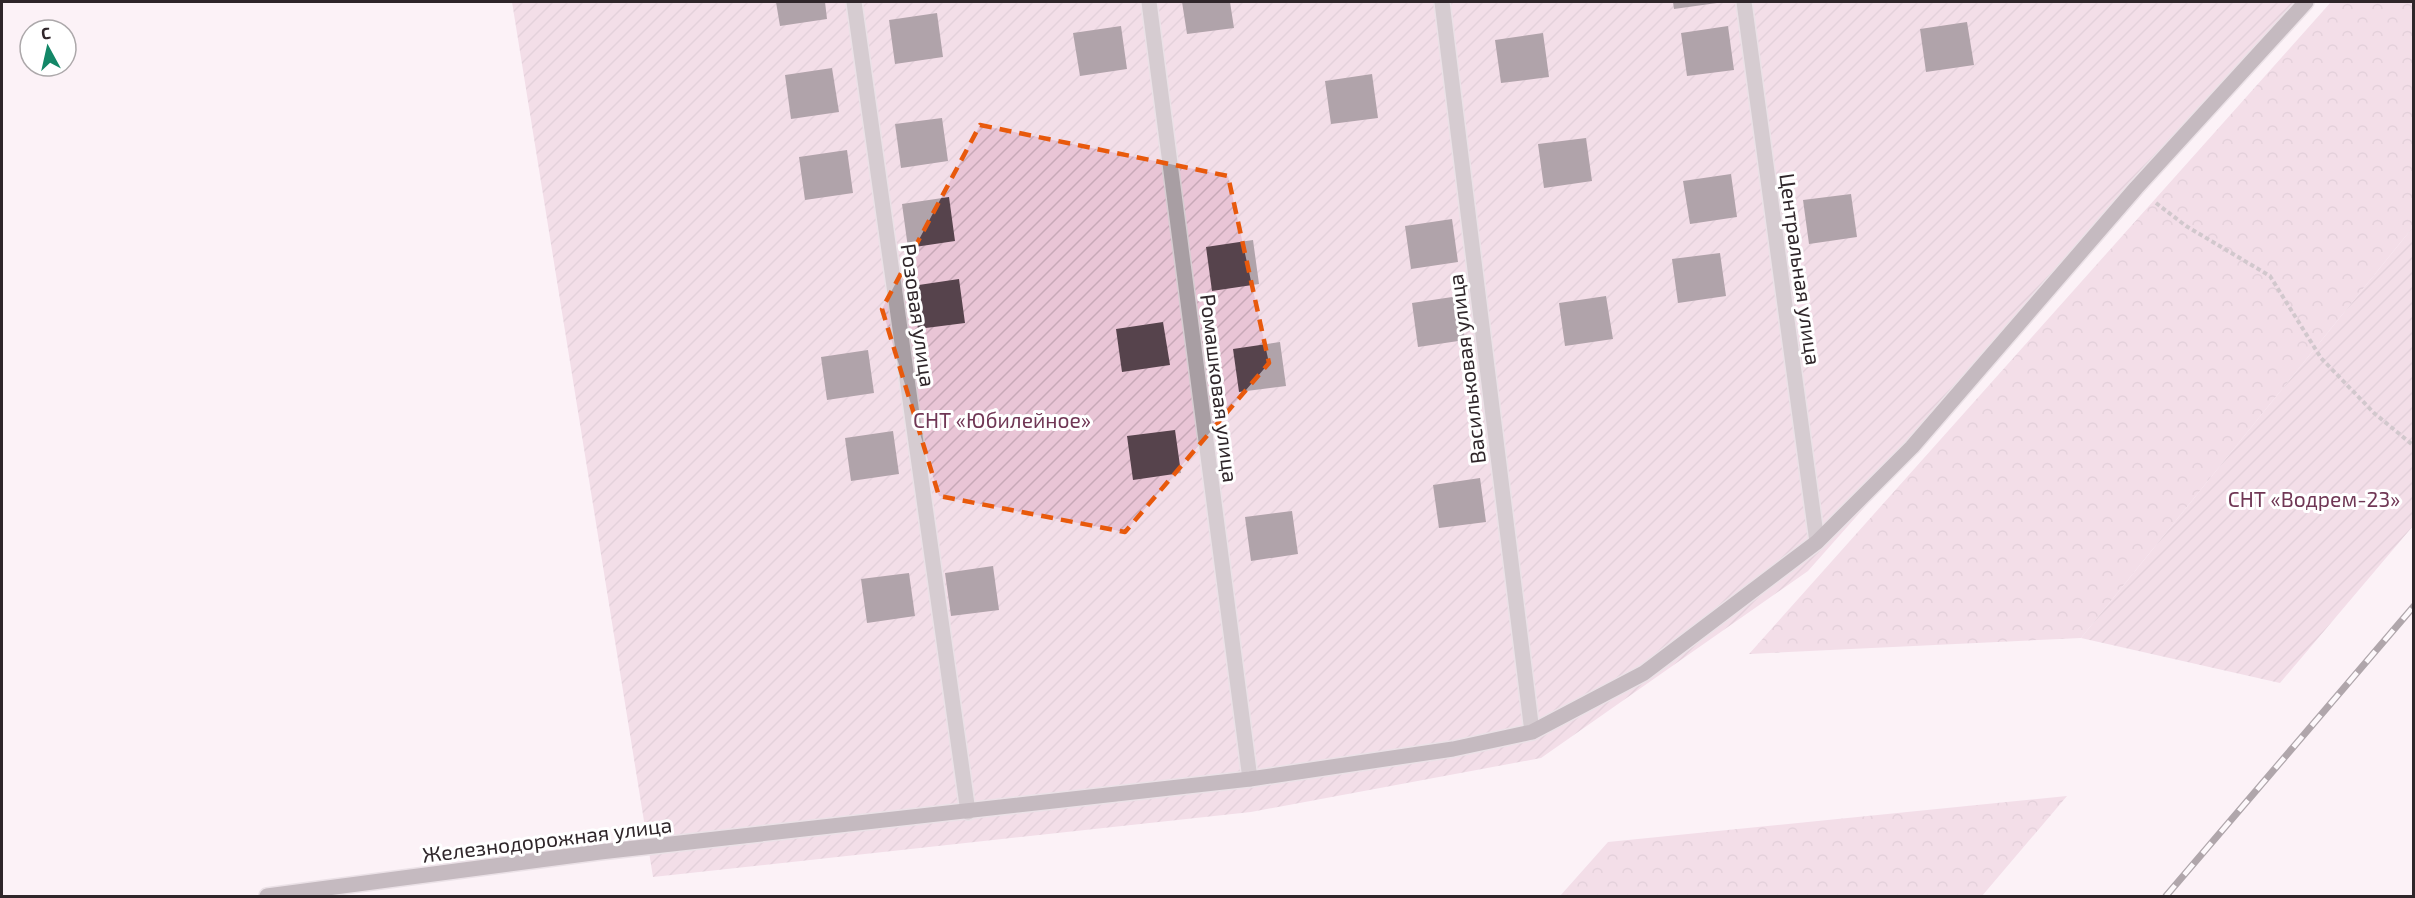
<svg xmlns="http://www.w3.org/2000/svg" width="2415" height="898" viewBox="0 0 2415 898" font-family="'Exo 2',sans-serif">
<style>
.forest{fill:url(#forest-crowns)}
.garden{fill:url(#garden-furrows)}
.building{fill:#56434c}
.lines{fill:none;stroke-linecap:round;stroke-linejoin:round}
.street-casing{stroke:#d7cdd2;stroke-width:18}
.secondary-casing{stroke:#d7cdd2;stroke-width:18}
.path{stroke:#9f959a;stroke-width:4;stroke-dasharray:4.5 3;stroke-linecap:butt}
.street{stroke:#a89ea3;stroke-width:15}
.secondary{stroke:#83757c;stroke-width:15}
.rail-casing{stroke:#544b4f;stroke-width:7}
.rail{stroke:#fff;stroke-width:4.5;stroke-dasharray:14;stroke-linecap:butt}
.marked{fill:none;stroke:#e8590c;stroke-width:4.5;stroke-dasharray:12 8;stroke-linejoin:round}
.labels{text-anchor:middle;dominant-baseline:central;stroke-width:6;stroke-linejoin:round;paint-order:stroke}
.street-label{font-size:21px;fill:#2f262a;stroke:#fff}
.park-label{font-size:21px;fill:#703755;stroke:#fff}
</style>
<defs>
<pattern id="forest-crowns" width="20" height="18" patternUnits="userSpaceOnUse" patternTransform="scale(1.5)"><rect width="20" height="18" fill="#e9c5d6"/><path d="M2 6a3 3 0 1 1 6 0M12 15a3 3 0 1 1 6 0" fill="none" stroke="#c8a9b8"/></pattern>
<pattern id="garden-furrows" width="10" height="10" patternUnits="userSpaceOnUse" patternTransform="scale(1.5)"><rect width="10" height="10" fill="#e9c5d6"/><path d="M-1 1l2-2M0 10L10 0M9 11l2-2" fill="none" stroke="#c8a9b8"/></pattern>
</defs>
<rect width="100%" height="100%" fill="#fcf2f7"/>
<path class="forest" d="M2331,2H2413V227L2081,638L1749,654Z
M2067,796L1982,896H1560L1608,842Z"/>
<path class="garden" d="M512,2H2313L1808,571L1541,758L1251,812L653,877Z
M2413,227V526L2280,683L2081,638Z"/>
<path class="building" d="M776,2H825L827,19L780,26Z
M1182,2H1230L1234,28L1187,34Z
M1673,2H1717V3L1674,9Z
M937,13L943,57L895,64L889,20Z
M1967,22L1974,65L1926,72L1920,29Z
M1121,26L1127,69L1080,76L1073,33Z
M1728,26L1734,70L1687,76L1681,33Z
M1543,33L1549,77L1501,83L1495,40Z
M832,68L839,112L791,119L785,75Z
M1372,74L1378,118L1331,124L1325,81Z
M942,118L948,161L901,168L895,124Z
M1586,138L1592,181L1544,188L1538,144Z
M847,150L853,193L805,200L799,157Z
M1731,174L1737,217L1690,224L1683,181Z
M1851,194L1857,237L1809,244L1803,200Z
M949,197L955,241L908,248L902,204Z
M1452,219L1458,262L1411,269L1405,226Z
M1253,240L1259,284L1212,291L1206,247Z
M1720,253L1726,296L1678,303L1672,259Z
M959,279L965,323L918,329L912,286Z
M1459,296L1465,340L1418,347L1412,303Z
M1606,296L1613,339L1565,346L1559,303Z
M1163,322L1170,365L1122,372L1116,329Z
M1280,342L1286,386L1239,392L1233,349Z
M868,350L874,393L827,400L821,357Z
M1175,430L1181,473L1133,480L1127,436Z
M893,431L899,474L851,481L845,438Z
M1480,478L1486,522L1439,528L1433,485Z
M1292,511L1298,554L1251,561L1245,517Z
M993,566L999,610L951,616L945,573Z
M909,573L915,616L867,623L861,579Z"/>
<g class="lines">
<g class="street-casing">
<path id="street" d="M854,2L968,812
M1149,2L1250,779
M1442,2L1532,732
M1744,2L1817,542"/>
</g>
<g class="secondary-casing">
<path id="secondary" d="M267,896L600,852L1250,779L1453,749L1532,732L1644,673L1817,542L1912,447L2136,188L2306,2"/>
</g>
<path class="path" d="M2156,203L2186,226L2270,276L2321,358L2374,413L2414,446"/>
<use href="#street" class="street"/>
<use href="#secondary" class="secondary"/>
<g class="rail-casing">
<path id="rail" d="M2166,896L2414,606"/>
</g>
<use href="#rail" class="rail"/>
</g>
<path d="M0 0H2415V898H0ZM980,125L1228,176L1269,363L1125,532L939,496L882,309Z" fill="#fcf2f7" fill-opacity=".55" fill-rule="evenodd"/>
<path class="marked" d="M980,125L1228,176L1269,363L1125,532L939,496L882,309Z"/>
<g class="labels">
<g class="street-label">
<text transform="translate(1801 269) rotate(82)">Центральная улица</text>
<text transform="translate(919 315) rotate(82)">Розовая улица</text>
<text transform="translate(1466 369) rotate(-97)">Васильковая улица</text>
<text transform="translate(1220 388) rotate(83)">Ромашковая улица</text>
<text transform="translate(547 839) rotate(-7)">Железнодорожная улица</text>
</g>
<g class="park-label">
<text x="1002" y="419">СНТ «Юбилейное»</text>
<text x="2314" y="498">СНТ «Водрем-23»</text>
</g>
</g>
<rect width="2415" height="898" fill="none" stroke="#2f262a" stroke-width="6"/>
<g transform="translate(48 48) rotate(352)"><circle r="28" fill="#ffffff" stroke="#aca8aa" stroke-width="1.5"/>
<path d="M0-4.5L10 22L0 15L-10 22Z" fill="#138767"/>
<text y="-9" font-size="16" font-weight="bold" text-anchor="middle" fill="#2f262a">С</text>
</g>
</svg>
